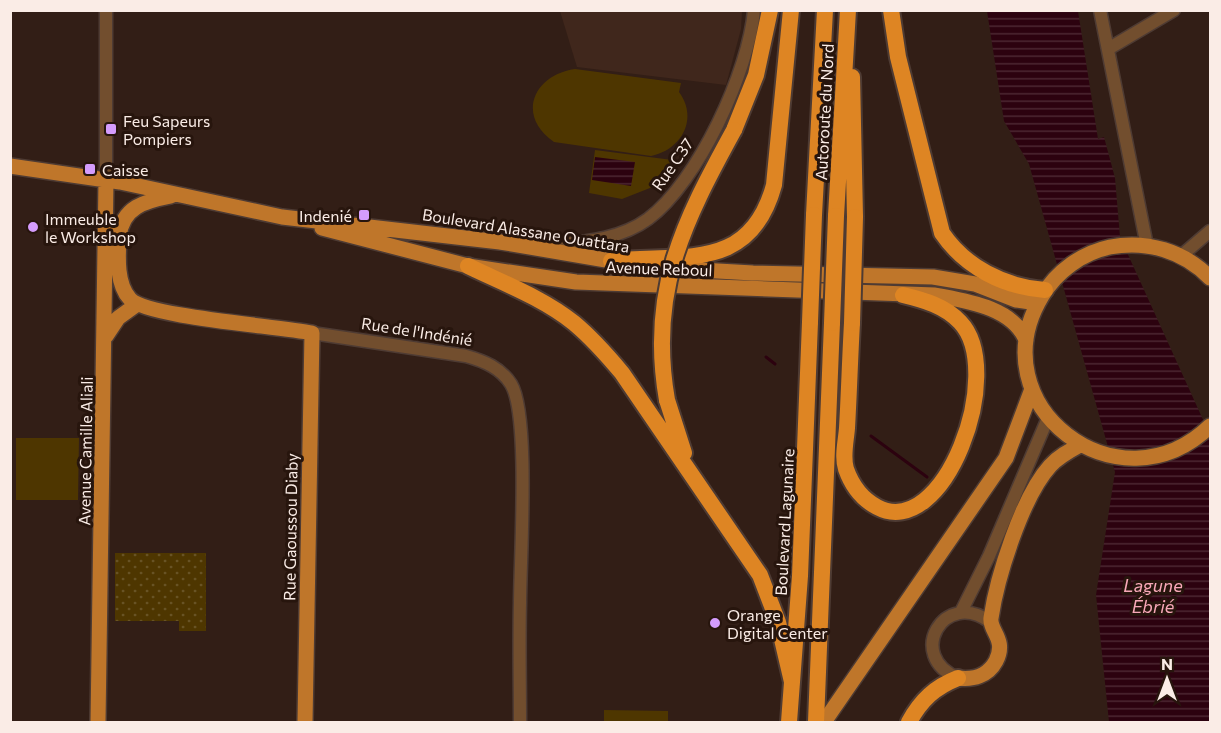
<svg xmlns="http://www.w3.org/2000/svg" width="1221" height="733" viewBox="0 0 1221 733" font-family="Commissioner,sans-serif">
<style>
.built{fill:#40271c}
.grass{fill:url(#grass-dots)}
.park{fill:#4e3600}
.water{fill:url(#water-rules)}
.lines{fill:none;stroke-linecap:round;stroke-linejoin:round}
.stream{stroke:#2c020f;stroke-width:3}
.minor-casing{stroke:#4e3b33;stroke-width:15}
.major-casing{stroke:#4e3b33;stroke-width:18}
.highway-casing{stroke:#4e3b33;stroke-width:20}
.minor{stroke:#724e2e;stroke-width:12}
.major{stroke:#bf762a;stroke-width:15}
.highway{stroke:#de8523;stroke-width:16}
.highway-bridge-casing{stroke:#4e3b33;stroke-width:20;stroke-linecap:butt}
.highway-bridge{stroke:#de8523;stroke-width:16}
.poi-dot{fill:#d49cfc;stroke:#27150d;stroke-width:2}
.labels{text-anchor:middle;dominant-baseline:central;stroke-width:6;stroke-linejoin:round;paint-order:stroke}
.street-label{font-size:16px;fill:#faece6;stroke:#27150d}
.poi-label{font-size:16px;fill:#faece6;stroke:#27150d;text-anchor:start}
.water-label{font-size:18px;font-style:italic;fill:#f8a8b8;stroke:#27150d}
</style>
<defs>
<pattern id="grass-dots" width="8" height="8" patternUnits="userSpaceOnUse" patternTransform="scale(1.5)"><rect width="8" height="8" fill="#4e3600"/><path d="M2 2h.1M6 6h.1" fill="none" stroke="#685325" stroke-width="1.8" stroke-linecap="round"/></pattern>
<pattern id="water-rules" width="6" height="5" patternUnits="userSpaceOnUse" patternTransform="scale(1.5)"><rect width="6" height="5" fill="#2c020f"/><path d="M0 2.5h6" fill="none" stroke="#4c2732"/></pattern>
</defs>
<rect width="100%" height="100%" fill="#321e16"/>
<path class="built" d="M560,11H742L741,29L726,85L577,67Z"/>
<path class="grass" d="M115,553H206V631H179V621H115Z"/>
<path class="park" d="M575,69L681,83L679,92C699,119 681,150 651,156L554,142C516,116 533,75 575,69Z
M595,150L680,161L650,188L622,199L589,193Z
M16,438H79L78,500H16Z
M604,710L668,711V722H604Z"/>
<path class="water" d="M987,11H1078L1098,139L1104,137L1115,178L1120,237L1210,435V722H1109L1096,595L1115,472L1029,164L1004,121Z
M595,157L635,162L631,186L592,180Z"/>
<g class="lines">
<path class="stream" d="M766,357L775,364
M871,436L927,477"/>
<g class="minor-casing">
<path id="minor" d="M1100,10L1147,246
M1108,49L1174,10
M106,180V10
M543,246C579,242 618,241 648,219C698,182 749,71 754,10
M1181,256L1210,231
M312,333L466,356C484,361 501,368 511,384C530,415 520,561 520,603C519,643 520,683 520,722
M961,612L989,556L1048,418
M958,678C905,656 944,588 990,622"/>
</g>
<g class="major-casing">
<path id="major" d="M10,166L120,182L282,217L500,242L647,267L753,273L933,277L975,284L1016,300L1037,303
M171,196C145,201 122,207 119,237C118,256 116,284 130,299C147,317 277,326 312,333L305,722
M322,228L468,266L576,282L935,295C966,301 1012,307 1026,340
M1210,278C1184,251 1147,240 1110,247C1082,253 1057,271 1042,296C976,405 1119,514 1210,426
M106,336L118,318L136,305
M958,678C973,680 988,676 996,661C1007,639 989,631 991,618C997,577 1022,497 1050,466C1058,457 1069,451 1080,445
M98,722L106,180
M824,722L1006,458L1032,389"/>
</g>
<g class="highway-casing">
<path id="highway" d="M891,10L898,57L942,233C965,267 1004,287 1045,290
M852,77L855,217
M734,130L756,75L770,10
M814,215L825,10
M836,216L848,10
M611,261C683,253 750,273 774,185L791,10
M468,266C503,283 543,298 574,323C592,338 607,355 622,373L760,575L778,622L792,682
M852,323C850,358 849,393 847,428C846,441 842,457 846,469C852,486 862,499 877,507C944,543 1007,371 960,322C945,306 924,300 903,295
M667,400L684,453
M789,722L800,576L810,322
M816,722L832,323
M909,722C921,700 935,687 958,678"/>
</g>
<use href="#minor" class="minor"/>
<use href="#major" class="major"/>
<use href="#highway" class="highway"/>
<g class="highway-bridge-casing">
<path id="highway-bridge" d="M810,322L814,215
M832,323L836,216
M852,323L855,217
M667,400C648,292 683,223 734,130"/>
</g>
<use href="#highway-bridge" class="highway-bridge"/>
</g>
<g class="poi-dot">
<rect x="105" y="123" width="12" height="12" rx="3"/>
<rect x="84" y="163" width="12" height="12" rx="3"/>
<rect x="358" y="209" width="12" height="12" rx="3"/>
<circle cx="33" cy="227" r="6"/>
<circle cx="715" cy="623" r="6"/>
</g>
<g class="labels">
<g class="street-label">
<text transform="translate(824 112) rotate(-87)">Autoroute du Nord</text>
<text transform="translate(672 164) rotate(-55)">Rue C37</text>
<text transform="translate(526 230) rotate(9)">Boulevard Alassane Ouattara</text>
<text transform="translate(659 268) rotate(2)">Avenue Reboul</text>
<text transform="translate(417 331) rotate(9)">Rue de l'Indénié</text>
<text transform="translate(85 451) rotate(-89)">Avenue Camille Aliali</text>
<text transform="translate(784 522) rotate(-87)">Boulevard Lagunaire</text>
<text transform="translate(290 527) rotate(-89)">Rue Gaoussou Diaby</text>
</g>
<g class="poi-label">
<text x="123" y="120">Feu Sapeurs<tspan x="123" dy="18">Pompiers</tspan></text>
<text x="102" y="169">Caisse</text>
<text x="352" y="215" text-anchor="end">Indenié</text>
<text x="45" y="218">Immeuble<tspan x="45" dy="18">le Workshop</tspan></text>
<text x="727" y="614">Orange<tspan x="727" dy="18">Digital Center</tspan></text>
</g>
<g class="water-label">
<text x="1153" y="585">Lagune<tspan x="1153" dy="21">Ébrié</tspan></text>
</g>
</g>
<rect width="1221" height="733" fill="none" stroke="#faece6" stroke-width="24"/>
<g transform="translate(1167 679)" stroke="#27150d" stroke-width="4.5" paint-order="stroke">
<path d="M0-4.5L10 22L0 15L-10 22Z" fill="#faece6"/>
<text y="-9" font-size="16" font-weight="bold" text-anchor="middle" fill="#faece6">N</text>
</g>
</svg>
